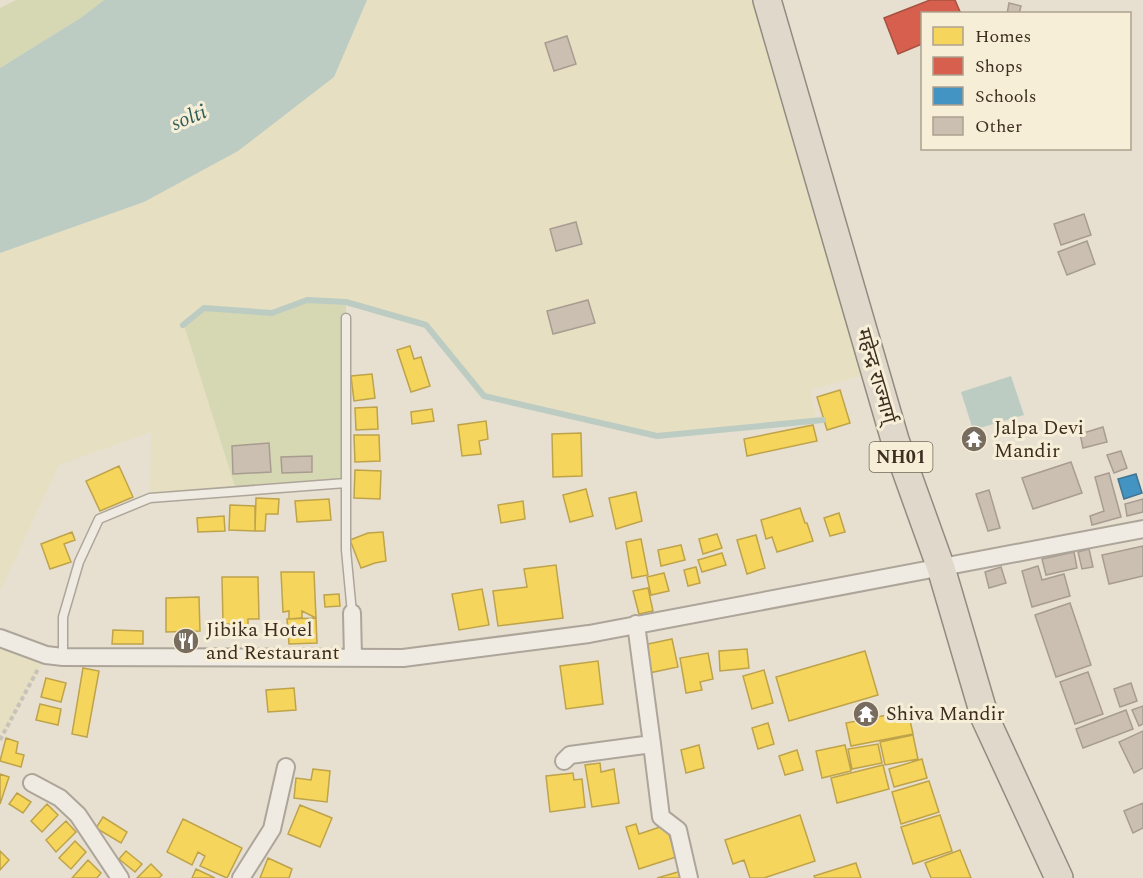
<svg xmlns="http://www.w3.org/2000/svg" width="1143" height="878" viewBox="0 0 1143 878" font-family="Spectral,'Noto Sans Devanagari',serif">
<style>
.farmland{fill:#e6dfc2}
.green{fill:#d6d7b3}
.water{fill:#bcccc2}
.homes{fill:#f6d55c;stroke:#bea34a;stroke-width:1.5}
.shops{fill:#d6604d;stroke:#a85140;stroke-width:1.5}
.schools{fill:#4393c3;stroke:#417592;stroke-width:1.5}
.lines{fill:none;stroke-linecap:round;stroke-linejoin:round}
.stream{stroke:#bcccc2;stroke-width:6}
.building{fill:#cbbfb2;stroke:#a89c90;stroke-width:1.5}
.service-casing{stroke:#ada599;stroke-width:11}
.minor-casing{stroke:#ada599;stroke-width:20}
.trunk-casing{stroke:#928b80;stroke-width:30}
.path{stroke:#c8c2b9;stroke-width:4;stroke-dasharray:4.5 3;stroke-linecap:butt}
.service{stroke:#efebe3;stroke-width:8}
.minor{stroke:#efebe3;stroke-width:16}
.trunk{stroke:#e0d9cb;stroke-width:27}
.labels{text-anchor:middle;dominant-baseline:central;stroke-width:6;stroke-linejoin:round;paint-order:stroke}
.shield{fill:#f7eed8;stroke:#756857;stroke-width:1.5}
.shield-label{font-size:18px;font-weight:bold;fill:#3d2e20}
.street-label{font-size:20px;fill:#3d2e20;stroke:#f7eed8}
.poi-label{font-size:20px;fill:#3d2e20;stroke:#f7eed8;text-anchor:start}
.water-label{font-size:21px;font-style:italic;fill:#2f5d5a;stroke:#f7eed8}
</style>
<rect width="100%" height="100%" fill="#e7e0d1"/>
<path class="farmland" d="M367,0H767L875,372L810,390L817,421L657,436L484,396L426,325L346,302L307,300L272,313L204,308L184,325L236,490L150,498L151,432L59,465L0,591V253L144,202L334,77Z
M0,638L46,655L7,730L0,732Z"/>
<path class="green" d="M16,0H104L82,17L0,68V8Z
M307,300L346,302V483L236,490L184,325L204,308L272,313Z"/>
<path class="water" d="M104,0H367L334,77L238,151L144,202L0,253V68L82,17Z
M1011,376L1024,415L973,430L961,392Z"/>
<path class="homes" d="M410,346L414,359L421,357L430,386L411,392L397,350Z
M372,374L375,398L354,401L351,376Z
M840,390L850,423L827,430L817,397Z
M377,407L378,429L356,430L355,408Z
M432,409L434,421L412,424L411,412Z
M486,421L488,439L479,441L481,454L462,456L458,425Z
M813,425L817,441L747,456L744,439Z
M581,433L582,476L553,477L552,434Z
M354,435H379L380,461L355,462Z
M119,466L133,497L100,511L86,481Z
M355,470L381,471L380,499L354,498Z
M586,489L593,516L570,522L563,495Z
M636,492L642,521L616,529L609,498Z
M256,498L279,499L278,514H266L265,531H255Z
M329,499L331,520L297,522L295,501Z
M523,501L525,519L501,523L498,505Z
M230,505L255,506V531L229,530Z
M800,508L805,523H807L813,541L777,552L772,537L766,539L761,520Z
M839,513L845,532L830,536L824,518Z
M224,516L225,531L198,532L197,518Z
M72,532L75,540L64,544L71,562L50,569L41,544Z
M383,532L386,561L375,563L361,568L350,540L368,533Z
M717,534L722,548L703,554L699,539Z
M756,535L765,568L747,574L737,540Z
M641,539L648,575L632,578L626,542Z
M681,545L685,560L661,566L658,550Z
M722,553L726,565L702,572L698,560Z
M556,565L563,618L498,626L493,591L527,587L524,569Z
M696,567L700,583L688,586L684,570Z
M281,572H314L316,618L302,611V618L289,619V611L283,612Z
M664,573L669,591L651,595L647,577Z
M222,577H258L259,619H248V633H232V624H223Z
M648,588L653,611L639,614L633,591Z
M482,589L489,625L459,630L452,594Z
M339,594L340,606L325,607L324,595Z
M199,597L200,631L166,632V598Z
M316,618L317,643L289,644L287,619Z
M113,630L143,631V644H112Z
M672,639L678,667L649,673L643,645Z
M747,649L749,668L720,671L719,651Z
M865,651L878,695L789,721L776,677Z
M708,653L713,679L700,682L702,690L686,693L680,658Z
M598,661L603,704L566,709L560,666Z
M83,668L99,671L87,737L72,734Z
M764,670L773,703L752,709L743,676Z
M46,678L66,683L61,702L41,697Z
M294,688L296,710L268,712L266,690Z
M40,704L61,709L58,725L36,720Z
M908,711L913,734L851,746L846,723Z
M768,723L774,744L758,749L752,728Z
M913,735L918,759L885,765L880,742Z
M6,738L18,742L16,753L24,755L21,767L0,761Z
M878,744L882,763L852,769L848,749Z
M699,745L704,768L686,773L681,750Z
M845,745L851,771L822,778L816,751Z
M797,750L803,770L785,775L779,756Z
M922,759L927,778L894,787L889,769Z
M600,763L601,772L614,769L619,803L592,807L585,765Z
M883,765L889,789L837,803L831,778Z
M313,769L330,771L327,802L294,798L296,778L311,780Z
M573,773L574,780L582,779L585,807L550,812L546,776Z
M0,774L9,777L0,804Z
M929,781L939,812L901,824L892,792Z
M17,793L31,802L23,813L9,804Z
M47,804L58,815L42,832L31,821Z
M300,805L332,818L320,847L288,834Z
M800,815L815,861L764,878H750L744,860L733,864L725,840Z
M940,815L952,851L913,864L901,827Z
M103,817L127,832L121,843L96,828Z
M183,819L242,848L227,878L200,866L205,856L198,852L192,865L167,852Z
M66,821L76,832L56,852L46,840Z
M636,824L639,834L666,825L676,857L639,869L626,827Z
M75,841L86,852L71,869L59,858Z
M960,850L971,878H931L925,863Z
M0,851L9,860L0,870Z
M126,851L142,864L135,872L119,859Z
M268,858L292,869L289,878H260Z
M88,860L101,873L97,878H72Z
M856,863L861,878H815L814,876Z
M151,864L162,875L159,878H137Z
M196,869L215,878H192Z
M685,870L687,878H657Z"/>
<path class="shops" d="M930,0H955L961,14H922V44L898,54L884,18Z"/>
<path class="schools" d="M1136,474L1142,493L1124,499L1118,479Z"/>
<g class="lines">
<path class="stream" d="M183,325L204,308L272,313L307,300L346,302L426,325L484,396L657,436L823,420"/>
</g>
<path class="building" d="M1009,3L1021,6L1019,14H1007Z
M567,36L576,64L554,71L545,43Z
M1084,214L1091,235L1061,245L1054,224Z
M576,222L582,244L556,251L550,229Z
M1087,241L1095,264L1067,275L1058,252Z
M588,300L595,323L553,334L547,311Z
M1103,427L1107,442L1083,448L1080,434Z
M269,443L271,472L233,474L232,446Z
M1121,451L1127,468L1114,473L1107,455Z
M312,456V472L282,473L281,457Z
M1071,462L1082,493L1033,509L1022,478Z
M1109,473L1121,517L1092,525L1090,516L1104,511L1095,477Z
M989,490L1000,528L988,531L976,494Z
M1143,499V512L1127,516L1125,504Z
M1143,546V576L1109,584L1102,555Z
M1089,549L1093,567L1082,569L1078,552Z
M1074,552L1077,568L1046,575L1042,559Z
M1038,566L1042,580L1064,574L1070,596L1032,607L1022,571Z
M1001,567L1006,583L989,588L985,572Z
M1070,603L1091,665L1056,677L1035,615Z
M1088,672L1103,714L1075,724L1060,682Z
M1131,683L1137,701L1120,707L1114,689Z
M1143,706V724L1139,726L1132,710Z
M1126,710L1133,729L1083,748L1076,729Z
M1143,731V768L1134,773L1119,742Z
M1143,803V828L1133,833L1124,811Z"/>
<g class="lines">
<g class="service-casing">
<path id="service" d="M346,318V550L352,613
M63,657V617L79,562L99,519L150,498L346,483"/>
</g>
<g class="minor-casing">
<path id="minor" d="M352,613L353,658
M0,638L46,655L63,657L403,658L589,634L1143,529
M652,744L661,817L678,830L689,878
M564,761L570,755L652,744L636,624
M32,783L60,798L78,815L120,878
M241,878L272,829L286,767"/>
</g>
<g class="trunk-casing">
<path id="trunk" d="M767,0L895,440L941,568L985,718L1059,878"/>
</g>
<path class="path" d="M0,740L38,669"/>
<use href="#service" class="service"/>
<use href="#minor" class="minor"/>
<use href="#trunk" class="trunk"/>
</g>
<defs>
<g id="temple-disc" transform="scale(1.35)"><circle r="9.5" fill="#786c5e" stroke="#f7eed8"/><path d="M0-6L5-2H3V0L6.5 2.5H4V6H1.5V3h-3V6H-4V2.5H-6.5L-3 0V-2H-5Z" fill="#fff"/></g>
<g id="restaurant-disc" transform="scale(1.35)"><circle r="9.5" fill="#786c5e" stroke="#f7eed8"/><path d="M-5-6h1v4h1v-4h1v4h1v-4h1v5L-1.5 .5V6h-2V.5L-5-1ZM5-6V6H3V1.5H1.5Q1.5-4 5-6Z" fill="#fff"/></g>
</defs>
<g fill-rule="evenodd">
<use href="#temple-disc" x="974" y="439"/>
<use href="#restaurant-disc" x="186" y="641"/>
<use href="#temple-disc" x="866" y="714"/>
</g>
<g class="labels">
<rect class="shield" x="869.5" y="442" width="63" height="30" rx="4.5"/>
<g class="shield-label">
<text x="901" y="457">NH01</text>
</g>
<g class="street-label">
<text transform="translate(876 376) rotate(74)">महेन्द्र राज्मार्ग्</text>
</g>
<g class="poi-label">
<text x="994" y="428">Jalpa Devi<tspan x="994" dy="23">Mandir</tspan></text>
<text x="206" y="630">Jibika Hotel<tspan x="206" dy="23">and Restaurant</tspan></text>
<text x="886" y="714">Shiva Mandir</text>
</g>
<g class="water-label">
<text transform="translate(189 118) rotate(-22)">solti</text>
</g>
</g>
<rect x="921" y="12" width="210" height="138" fill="#f7eed8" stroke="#ada18e" stroke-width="1.5"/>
<rect x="933" y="27" width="30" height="18" fill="#f6d55c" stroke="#ada18e" stroke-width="1.5"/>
<text x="975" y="42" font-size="18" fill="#3d2e20">Homes</text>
<rect x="933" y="57" width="30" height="18" fill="#d6604d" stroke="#ada18e" stroke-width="1.5"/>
<text x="975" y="72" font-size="18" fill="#3d2e20">Shops</text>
<rect x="933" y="87" width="30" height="18" fill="#4393c3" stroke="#ada18e" stroke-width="1.5"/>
<text x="975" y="102" font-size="18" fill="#3d2e20">Schools</text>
<rect x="933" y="117" width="30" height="18" fill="#cbbfb2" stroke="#ada18e" stroke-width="1.5"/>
<text x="975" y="132" font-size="18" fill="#3d2e20">Other</text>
</svg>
